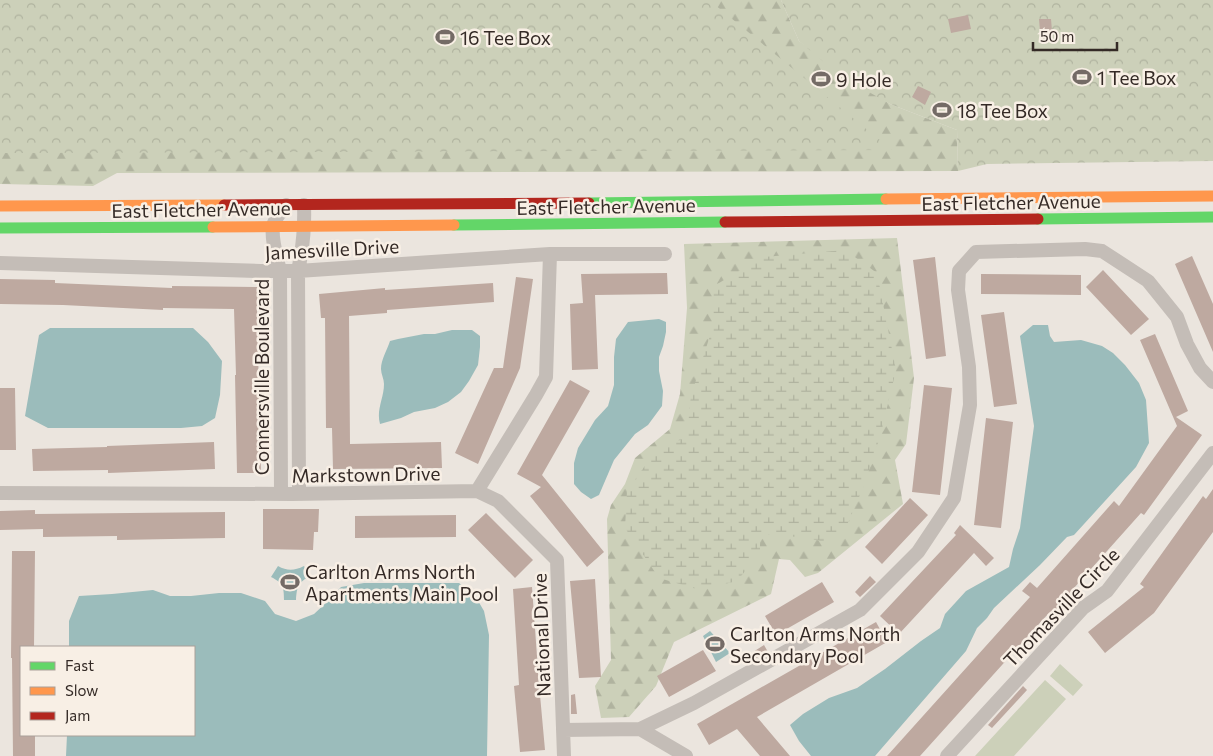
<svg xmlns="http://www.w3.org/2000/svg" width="1213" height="756" viewBox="0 0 1213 756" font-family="Commissioner,sans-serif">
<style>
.grass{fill:#ccd0b9}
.forest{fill:url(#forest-firs)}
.wetland{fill:url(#wetland-marsh)}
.park{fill:url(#park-crowns)}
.water{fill:#9bbcbb}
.building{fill:#bea9a0}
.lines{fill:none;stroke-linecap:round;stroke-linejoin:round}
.street{stroke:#c4bdb7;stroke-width:14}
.fast{stroke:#63d668;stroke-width:11}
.slow{stroke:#ff974d;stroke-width:11}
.jam{stroke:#b3261e;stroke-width:11}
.labels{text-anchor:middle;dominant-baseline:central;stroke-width:5;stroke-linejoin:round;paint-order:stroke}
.poi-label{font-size:19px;fill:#342a26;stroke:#f8efe5;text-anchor:start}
.street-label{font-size:19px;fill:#342a26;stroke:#f8efe5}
</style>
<defs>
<pattern id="forest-firs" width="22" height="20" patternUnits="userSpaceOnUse" patternTransform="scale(1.25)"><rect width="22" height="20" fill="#ccd0b9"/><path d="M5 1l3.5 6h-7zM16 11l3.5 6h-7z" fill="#b0b39f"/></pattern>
<pattern id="wetland-marsh" width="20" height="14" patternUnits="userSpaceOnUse" patternTransform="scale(1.25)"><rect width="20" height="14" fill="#ccd0b9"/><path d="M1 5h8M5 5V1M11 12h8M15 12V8" fill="none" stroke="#b0b39f"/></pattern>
<pattern id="park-crowns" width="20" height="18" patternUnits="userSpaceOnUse" patternTransform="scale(1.25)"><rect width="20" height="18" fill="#ccd0b9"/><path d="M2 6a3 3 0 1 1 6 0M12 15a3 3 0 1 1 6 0" fill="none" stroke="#b0b39f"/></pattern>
</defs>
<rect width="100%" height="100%" fill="#ebe5de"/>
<path class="grass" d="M1060,664L1083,685L1073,696L1050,676Z
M1045,680L1066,699L1014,756H975Z"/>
<path class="forest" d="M0,0H781L799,41L890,104L957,130L958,171L117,173L93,186L0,184Z
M897,238L914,378L906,444L895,460L903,504L818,573L805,577L790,560L779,559L771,594L674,642L656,686L629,717L601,718L595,686L611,660L607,519L611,505L625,484L635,458L670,429L680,394L687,308L684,244Z"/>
<path class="wetland" d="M845,250L877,273L896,370L880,437L863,488L847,525L831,543L799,537L760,534V553L737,581L700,590L659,578L625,528L627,491L654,453L686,437L691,396L712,329V287L764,257Z"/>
<path class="park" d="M0,0H709L892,150L0,153Z
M781,0H1213V161L987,164L958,171L957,130L890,104L839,75L799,41Z"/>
<path class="water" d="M659,319L666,322V332L663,346L659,357V371L663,391L662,406L648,425L635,434L614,460L599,495L591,499L581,492L574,484V463L578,448L595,420L608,406L614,385V357L616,339L628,322Z
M1033,325H1048L1050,336L1054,342L1081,340L1102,346L1113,353L1125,365L1139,383L1146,400L1149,443L1136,467L1074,535L1067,537L1040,565L994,608L987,618L977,628L966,651L875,756H811L799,741L790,725L803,714L829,698L857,688L885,669L921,641L940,628L945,614L966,591L1009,567L1013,549L1020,528L1034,426L1020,336Z
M50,328H193L208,342L222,361L220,395L215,418L202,426L181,428H48L25,416L39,335Z
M452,330H472L480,336V347L478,365L469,381L461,392L448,402L435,408L414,412L401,418L380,424C376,410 384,398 384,384C384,379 381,374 381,369C381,360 387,350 390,341L398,339L424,334H435Z
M278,566C287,571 294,571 304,566L310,576C298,583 297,586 296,600H284C284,587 283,583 271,577Z
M364,583H459L474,594L484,611L489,635L487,756H66L67,735H194V647H69V621L79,596L112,594L153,590L170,596H191L219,593H241L265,601L275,614L296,621L314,614L328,601L341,587Z
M710,631L730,653L716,662L703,636Z"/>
<path class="building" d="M968,15L971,29L951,33L948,19Z
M1039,19H1051L1052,31H1040Z
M918,86L931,92L925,105L912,97Z
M1192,256L1213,304V352L1175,264Z
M935,257L946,356L926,359L913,260Z
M1103,270L1149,319L1131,335L1086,287Z
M667,273L668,294L595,295L598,369L572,370L570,304L583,303L581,274Z
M981,274L1081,275V295L981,294Z
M516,277L533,279L520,368L478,464L455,453L494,368H503Z
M0,279L55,280V283L172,288V286L258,287L257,309L261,473H237L235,375H236L234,309L163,308V310L63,305L0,304Z
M493,283L494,302L387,310V313L349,316L350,444L441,442L442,468L333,469L332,428H326L325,318H321L319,294L385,288V290Z
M1004,312L1017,404L994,407L981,315Z
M1155,334L1188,411L1176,417L1202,435L1144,515L1141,513L1057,607L1060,609L1052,617L1048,614L920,756H887L1030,597L1022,591L1030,582L1037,588L1114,501L1119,506L1177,426L1140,340Z
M570,380L590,391L542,475L604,552L587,567L530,496L541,487L517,474Z
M924,385L952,388L940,495L912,492Z
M0,388H15L16,450H0Z
M986,418L1013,422L1001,528L974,525Z
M214,442L215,469L108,473V470L33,471L32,449L107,447V446Z
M1213,489V532L1154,613L1105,653L1088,632L1144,587L1140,584L1203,496L1206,499Z
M910,498L928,515L882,564L865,547Z
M263,509H319L318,532H314L313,550L263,549Z
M35,510V514L225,512V538L117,540V536L43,537V529L0,530V511Z
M486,513L533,560L515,578L468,530Z
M456,515V537L355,538V516Z
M960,525L994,558L986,566L974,553L899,634L880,616L956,535L954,533Z
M12,551H35L34,647H21V735H35V756H13L12,658H11Z
M870,576L876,582L860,597L855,592Z
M595,579L601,677L579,678L570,581Z
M822,582L834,602L776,635L765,616Z
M532,587L539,684L545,750L520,752L514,686L519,685L513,589Z
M876,622L887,642L757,717L790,756H760L737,729L709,745L697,724Z
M764,645L768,652L745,664L742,659Z
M703,650L716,671L669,697L657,676Z
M1023,686L1027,690L992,728L988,725Z
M575,694L577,714H571V695Z"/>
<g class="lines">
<path class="street" d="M0,263L260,271H298L550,254H665
M477,491L498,501L557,560L564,756
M0,493L292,494L477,491L536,395L546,377L550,254
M299,493L298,271C303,247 305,229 304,205
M281,494L280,271C277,257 271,240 273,226C274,219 282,211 286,205
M640,729L686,756
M563,730L640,729L694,703L860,610L918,552L954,498L970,405L969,367L958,290L959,271L976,252L1085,249L1102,251L1148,281L1177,317L1187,344L1200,368L1213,382
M947,756L1083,608L1107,591L1213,453"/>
<path class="fast" d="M589,203L886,199
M1038,219L1213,217
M454,225L725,222
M0,228L213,227"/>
<path class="slow" d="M886,199L1213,196
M0,206L224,205
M213,227L454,225"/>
<path class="jam" d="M224,205L589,203
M725,222L1038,219"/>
</g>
<defs>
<g id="stadium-bare" transform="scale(1.5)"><path d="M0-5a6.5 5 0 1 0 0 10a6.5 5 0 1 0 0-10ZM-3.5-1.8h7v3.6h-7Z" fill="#746b66" stroke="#f8efe5" stroke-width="2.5" paint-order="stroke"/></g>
</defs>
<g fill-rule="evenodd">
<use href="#stadium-bare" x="445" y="37"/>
<use href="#stadium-bare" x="1082" y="77"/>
<use href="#stadium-bare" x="821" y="79"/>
<use href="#stadium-bare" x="942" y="110"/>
<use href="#stadium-bare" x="290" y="582"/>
<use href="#stadium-bare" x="715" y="644"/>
</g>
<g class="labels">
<g class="poi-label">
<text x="460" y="37">16 Tee Box</text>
<text x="1097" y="77">1 Tee Box</text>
<text x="836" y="79">9 Hole</text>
<text x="957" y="110">18 Tee Box</text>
<text x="305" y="571">Carlton Arms North<tspan x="305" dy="22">Apartments Main Pool</tspan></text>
<text x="730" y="633">Carlton Arms North<tspan x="730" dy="22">Secondary Pool</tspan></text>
</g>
<g class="street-label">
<text transform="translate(1011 202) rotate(-1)">East Fletcher Avenue</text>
<text transform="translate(606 206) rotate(-1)">East Fletcher Avenue</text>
<text transform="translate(201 209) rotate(-1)">East Fletcher Avenue</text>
<text transform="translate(332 249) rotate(-3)">Jamesville Drive</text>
<text transform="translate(261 377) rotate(-90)">Connersville Boulevard</text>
<text transform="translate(366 474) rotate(-1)">Markstown Drive</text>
<text transform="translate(1061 607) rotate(-46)">Thomasville Circle</text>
<text transform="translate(541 635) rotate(-92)">National Drive</text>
</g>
</g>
<rect x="20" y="646" width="175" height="90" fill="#f8efe5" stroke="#aaa099"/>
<rect x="30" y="662" width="25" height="8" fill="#63d668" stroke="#aaa099"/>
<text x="65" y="671" font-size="15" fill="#342a26">Fast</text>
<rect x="30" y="687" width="25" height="8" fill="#ff974d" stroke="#aaa099"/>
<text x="65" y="696" font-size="15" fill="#342a26">Slow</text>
<rect x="30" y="712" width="25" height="8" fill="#b3261e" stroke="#aaa099"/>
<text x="65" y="721" font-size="15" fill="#342a26">Jam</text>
<path d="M1033 42v8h84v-8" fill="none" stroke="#342a26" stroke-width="2.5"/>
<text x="1040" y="42" font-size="15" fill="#342a26" stroke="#f8efe5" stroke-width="4" paint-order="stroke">50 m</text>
</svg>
